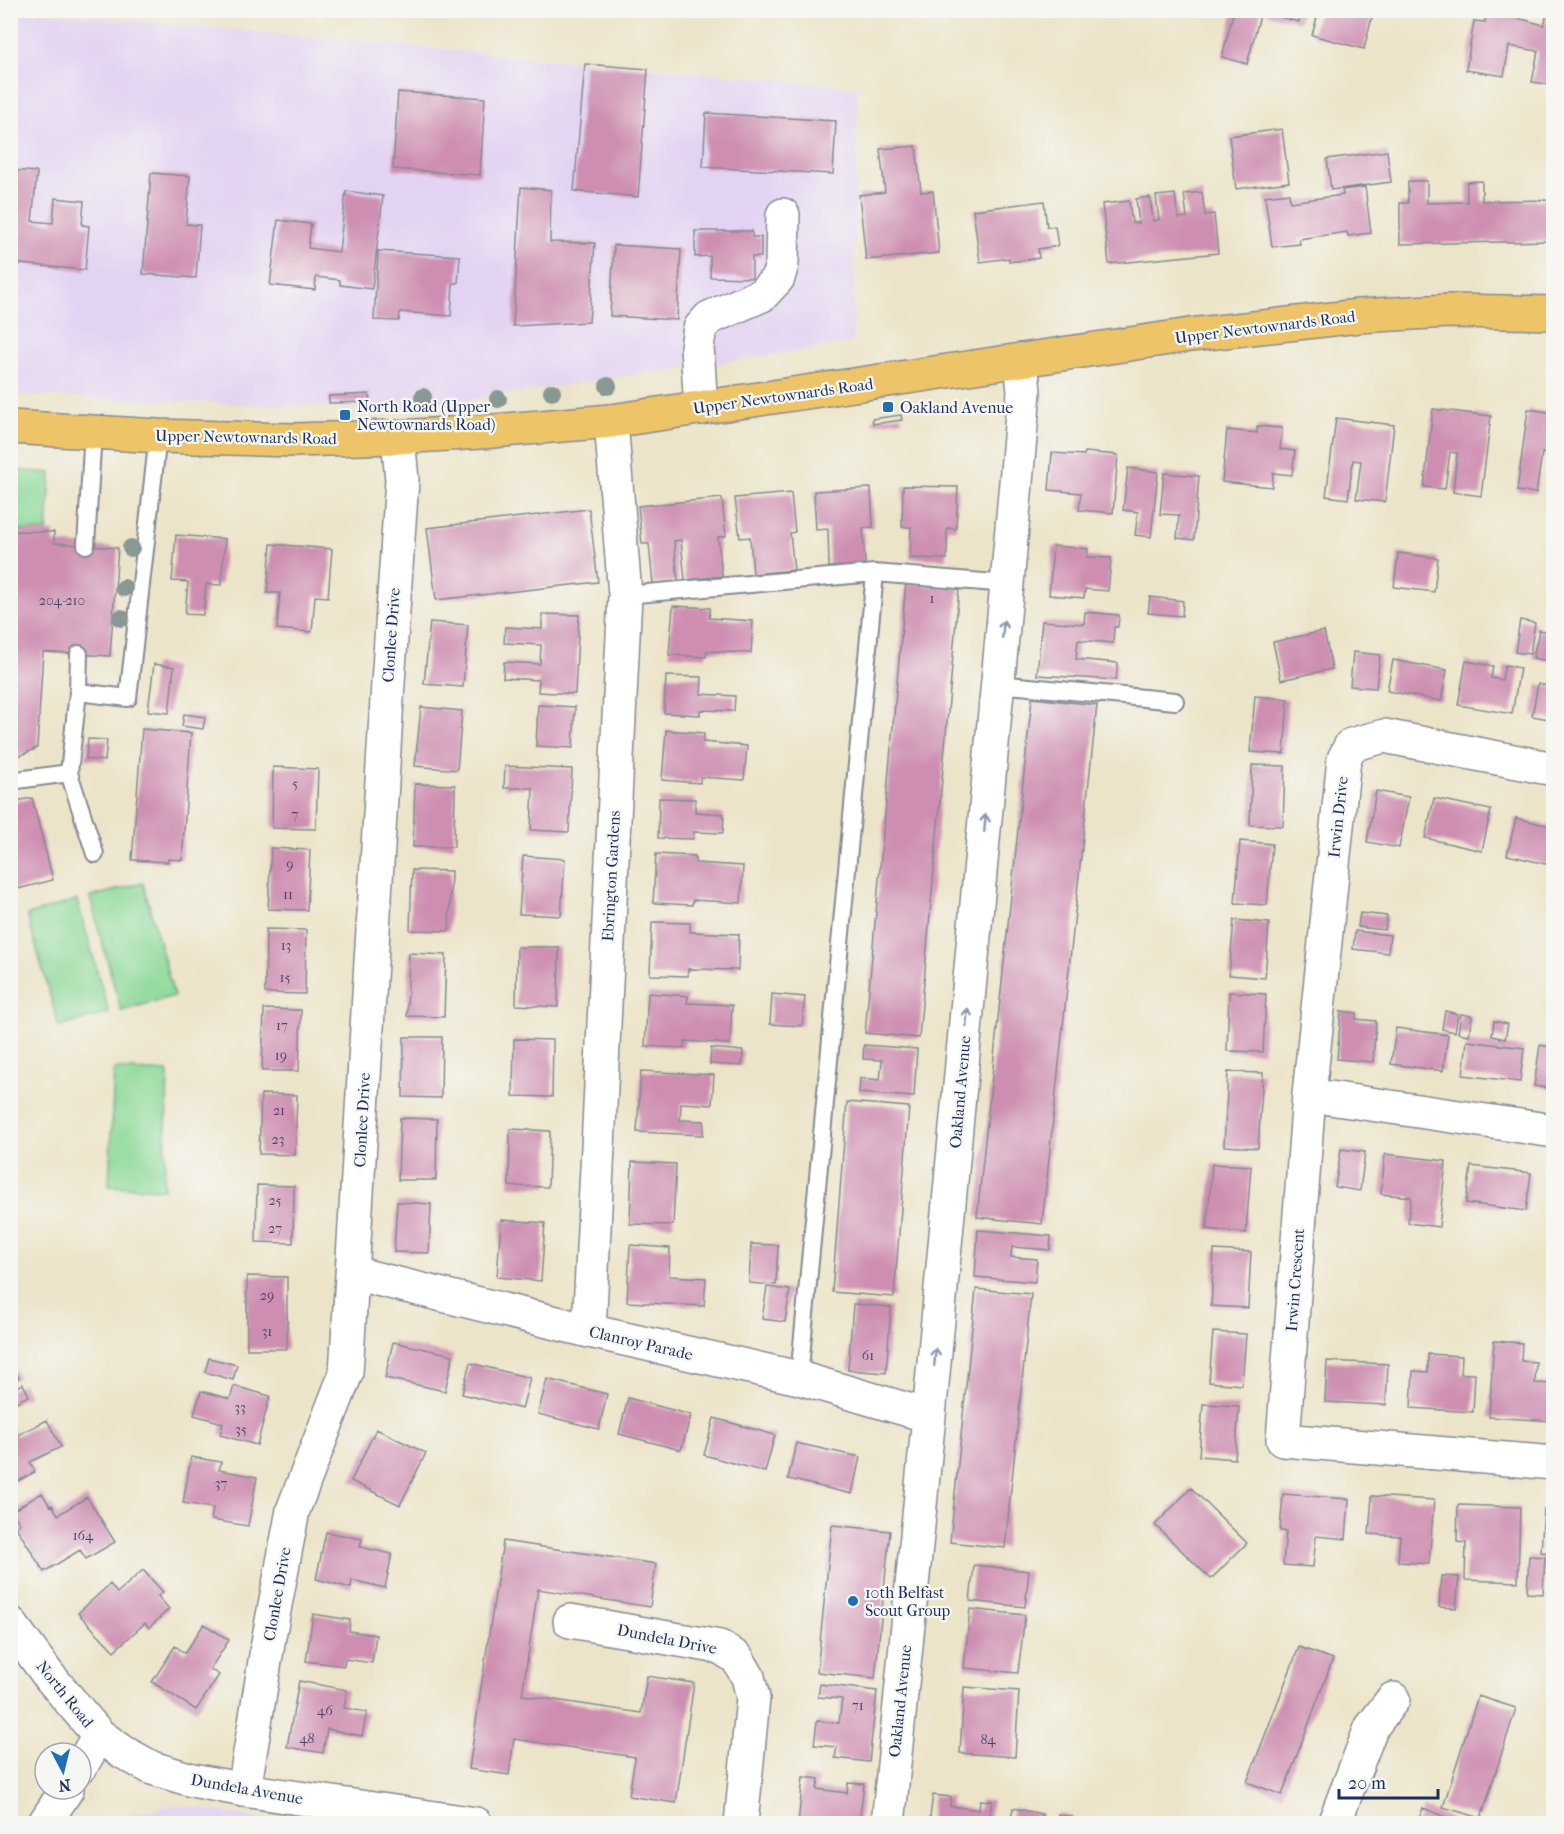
<svg xmlns="http://www.w3.org/2000/svg" width="1564" height="1834" viewBox="0 0 1564 1834" font-family="'IM FELL French Canon',serif">
<style>
.built{fill:#e3d3f2}
.green{fill:#8bd997;stroke:#53847a;stroke-width:1.5}
.building{fill:#ce8eb1}
.lines{fill:none;stroke-linecap:round;stroke-linejoin:round}
.service-casing{stroke:#848a93;stroke-width:20}
.minor-casing{stroke:#848a93;stroke-width:36}
.tertiary-casing{stroke:#848a93;stroke-width:36}
.primary-casing{stroke:#848a93;stroke-width:36}
.service{stroke:#fff;stroke-width:16}
.minor{stroke:#fff;stroke-width:33}
.tertiary{stroke:#fff;stroke-width:33}
.primary{stroke:#eec469;stroke-width:33}
.tree{fill:#889895}
.oneway{stroke:#8d97ae}
.poi-dot{fill:#1f6fb2;stroke:#f6f6f2;stroke-width:2}
.labels{text-anchor:middle;dominant-baseline:central;stroke-width:4.5;stroke-linejoin:round;paint-order:stroke}
.number-label{font-size:14px;fill:#484773}
.street-label{font-size:16px;fill:#1b2f5e;stroke:#f6f6f2}
.poi-label{font-size:16px;fill:#1b2f5e;stroke:#f6f6f2;text-anchor:start}
</style>
<rect width="100%" height="100%" fill="#f6f6f2"/>
<filter id="ink" filterUnits="userSpaceOnUse"><feTurbulence type="fractalNoise" baseFrequency=".0167" numOctaves="2"/><feDisplacementMap in="SourceGraphic" scale="12" xChannelSelector="R" yChannelSelector="G"/><feConvolveMatrix kernelMatrix="1 2 1 2 8 2 1 2 1" color-interpolation-filters="sRGB"/></filter>
<filter id="wash" filterUnits="userSpaceOnUse"><feTurbulence type="fractalNoise" baseFrequency=".008" numOctaves="4" result="noise"/><feDisplacementMap in="SourceGraphic" scale="24" xChannelSelector="R" yChannelSelector="G"/><feGaussianBlur stdDeviation="1.35" result="paint"/><feColorMatrix in="noise" values="0 0 0 0 0 0 0 0 0 0 0 0 0 0 0 0 0 1.4 0 .05"/><feComposite in="paint" operator="in"/></filter>
<g filter="url(#wash)">
<rect width="100%" height="100%" fill="#ece4c8"/>
<path class="built" d="M11,11H27L858,87L853,343L399,410L11,395Z
M176,1805L292,1823H89L147,1810Z"/>
<path class="green" d="M11,470L51,473L47,531L11,530Z
M143,883L174,996L121,1011L90,897Z
M77,900L109,1013L59,1027L27,915Z
M114,1069L168,1072L164,1189L109,1186Z"/>
<g id="blocks">
<path class="building" d="M1234,10L1261,12L1247,64L1222,57Z
M1268,10H1302L1299,22L1267,14Z
M1319,10H1362L1361,14L1372,17L1364,49L1312,35Z
M1487,10H1515L1517,18L1544,25L1546,17L1554,14V85L1532,82L1538,51L1509,46L1504,76L1466,70L1474,21L1485,22Z
M585,64L648,69L638,197L574,191Z
M398,92L485,98L480,175L393,169Z
M706,113L836,121L833,174L703,167Z
M1282,129L1289,182L1236,189L1229,136Z
M916,146L921,192L933,191L939,253L866,260L859,195L885,192L880,149Z
M1387,151L1391,182L1331,190L1327,159Z
M10,170L37,172L32,221L53,223L55,198L84,201L82,225L89,226L85,270L10,263Z
M151,173L190,176L186,224L200,225L196,278L143,274Z
M1408,181H1427V203L1467,202V182L1482,181V201L1554,200V241L1400,244V203H1408Z
M521,187L551,190L550,242L595,243L589,322L513,326Z
M1365,187L1371,233L1348,236L1347,232L1299,239L1300,244L1272,247L1265,196L1289,193L1290,202L1343,195L1342,190Z
M346,191L383,196L372,289L340,285V280L316,277L315,290L270,285L278,220L311,224L308,248L339,252Z
M1202,192L1205,215L1214,214L1218,253L1109,264L1102,204L1129,201L1132,223H1139L1136,199L1150,197L1153,221L1159,220L1156,196L1175,194L1178,218L1187,217L1184,194Z
M1044,201L1047,227L1055,226L1058,246L1038,249L1039,258L1009,262V258L980,262L973,210Z
M695,231H752V237H761V257H752V278L710,277V256L695,257Z
M614,245L681,249L677,320L610,316Z
M378,251L460,256L458,283H453L451,316L400,312L399,321L374,320Z
M369,394L370,402L329,403V396Z
M1433,409L1491,416L1481,496L1453,492L1457,453L1450,452L1445,489L1424,487Z
M1528,409L1554,413V494L1546,493L1552,455L1542,453L1536,493L1517,491Z
M901,415L902,420L873,424L872,419Z
M1336,418L1394,425L1385,502L1356,499L1361,461L1353,460L1348,499L1326,496Z
M1257,426L1282,428L1280,449L1295,451L1292,475L1273,473L1272,487L1222,482L1227,430L1257,433Z
M1085,452L1118,455L1113,513L1079,510L1081,493L1049,490L1052,453L1084,455Z
M1128,468L1158,472L1151,537L1135,535L1138,512L1123,510Z
M1164,473L1199,476L1194,540L1177,538L1179,515L1160,514Z
M903,486L958,487L956,529L947,528V559L910,558L911,527H902Z
M871,488L873,527L863,528L865,565L829,567L828,529L816,530L814,491Z
M791,493L795,532L790,533L794,570L753,574L750,537L740,538L735,498Z
M722,498L726,536L718,537L722,576L685,580L681,540L674,541L678,581L653,584L649,544H642L638,506Z
M589,509L598,582L436,600L427,528Z
M10,531L54,532V543L118,548L110,656L43,652L37,748L10,760Z
M176,535L225,539L221,585L206,584L203,615L185,614L188,582L172,581Z
M271,544L332,549L328,597L315,596L312,632L277,629L280,593H267Z
M1053,546L1088,549L1087,557L1111,558L1108,591L1085,589L1084,598L1049,595Z
M1398,553L1438,558L1434,592L1394,587Z
M906,583L959,588L919,1038L865,1033Z
M1150,597L1183,601L1182,616L1148,613Z
M673,606L710,608L709,618L753,621L751,653L707,651L706,657L669,655Z
M1085,612L1119,615L1118,627H1114L1113,643L1078,640L1076,659L1118,663L1116,680L1037,675L1042,621L1084,624Z
M542,614L579,615L575,694L538,692L539,680L503,678L504,662L540,664L541,645L504,643L505,627L542,629Z
M1520,620L1535,623L1530,654L1515,652Z
M430,622L468,625L463,687L424,684Z
M1539,630L1554,633L1548,661L1533,658Z
M1324,631L1332,669L1281,680L1273,642Z
M1353,652L1380,655L1376,688L1350,686Z
M1393,660L1447,670L1441,701L1387,691Z
M1466,661L1493,666L1491,678L1502,680L1505,665L1520,668L1512,714L1458,705Z
M154,664L174,667L169,713L148,711Z
M666,676L702,677L701,694L735,696L734,711L700,710V715L664,713Z
M1538,684L1554,687V720L1532,716Z
M1255,696L1288,699L1284,754L1250,752Z
M1032,698L1097,705L1042,1224L977,1217Z
M538,705L575,707L573,748L536,746Z
M421,707L462,711L457,770L415,766Z
M184,714L205,717L203,729L182,726Z
M142,729L191,733L182,860L168,859V862L132,860Z
M666,730L704,733L703,742L747,746L744,780L700,777V783L662,780Z
M88,739L107,740L105,761L86,759Z
M1252,765L1285,766L1283,826L1250,825Z
M505,766L572,769L569,832L531,830L533,788H504Z
M273,767L318,769L316,829L272,828Z
M415,784L455,785L454,847H413Z
M1376,791L1409,797L1399,848L1367,842Z
M32,798L53,880L10,891V802Z
M659,798L695,799V812L724,814L723,833L694,832L693,839L658,838Z
M1434,798L1491,810L1482,851L1425,838Z
M1516,818L1554,827V866L1507,855Z
M1240,841L1272,844L1267,905L1235,903Z
M271,848L310,850L307,910L268,909Z
M656,854L695,856V863L743,866L741,903L693,900L692,905L653,903Z
M523,856L565,859L561,916L519,914Z
M412,870L451,871L449,931L410,930Z
M1360,913L1387,916L1385,930L1358,927Z
M1234,920L1269,923L1265,978L1229,975Z
M652,922L690,923V932L739,934L738,970L688,969V976L650,975Z
M266,929L306,930L305,994L265,993Z
M1355,931L1390,935L1388,953L1353,949Z
M517,947H559L558,1007L516,1005Z
M409,953L446,955L444,1017L407,1016Z
M1229,992L1266,994L1263,1052L1227,1051Z
M648,993L688,996L687,1003L732,1005L730,1044L685,1041L684,1048L645,1046Z
M772,994L805,997L802,1026L770,1024Z
M264,1009L301,1010L299,1071H262Z
M1341,1011L1357,1013L1356,1019L1376,1021L1373,1062L1337,1059Z
M1445,1011L1458,1014L1455,1032L1442,1029Z
M1461,1014L1472,1016L1469,1035L1458,1033Z
M1494,1021L1508,1024L1505,1039L1492,1036Z
M1396,1028L1448,1035L1443,1071L1391,1064Z
M404,1037H442L441,1098L403,1097Z
M514,1039L553,1040L552,1097L513,1096Z
M1467,1041L1524,1048L1520,1082L1463,1075Z
M864,1045L917,1049L914,1097L859,1093L860,1078L880,1080L882,1060L863,1059Z
M1540,1045L1554,1048V1089L1534,1086Z
M711,1048L743,1051L742,1066L710,1064Z
M641,1071L714,1075L712,1105L681,1103L680,1120L704,1121L703,1135L637,1132Z
M1228,1072L1263,1073L1258,1148L1224,1146Z
M261,1094L297,1095L295,1155L259,1154Z
M847,1102L909,1107L894,1297L832,1292Z
M400,1118L437,1119L436,1180H398Z
M510,1129L550,1131L548,1187L509,1186Z
M1341,1149L1365,1152L1360,1191L1335,1187Z
M1385,1154L1446,1161L1439,1227L1408,1223L1411,1197L1381,1194Z
M632,1162L676,1164L673,1225L630,1224Z
M1212,1164L1251,1166L1246,1233L1207,1229Z
M1471,1166L1531,1173L1526,1211L1466,1203Z
M257,1185L294,1186L293,1243L256,1242Z
M1552,1191L1554,1192V1217H1549Z
M397,1202L431,1204L429,1253L394,1252Z
M501,1220L545,1223L541,1281L497,1277Z
M978,1230L1051,1236L1050,1250L1012,1247L1011,1257L1037,1259L1035,1282L975,1277Z
M751,1244L778,1245L776,1285L749,1283Z
M630,1245L670,1248L669,1276L706,1278L704,1306L627,1302Z
M1214,1250L1251,1252L1248,1308L1211,1306Z
M247,1276L287,1277V1349H247Z
M767,1287L790,1290L785,1322L762,1319Z
M976,1289L1031,1294L1005,1548L950,1542Z
M853,1304L891,1307L886,1373L848,1370Z
M1213,1332L1246,1334L1242,1385L1209,1382Z
M1494,1341L1522,1343L1521,1361L1536,1362L1535,1383L1554,1384V1421L1489,1417Z
M393,1342L453,1355L445,1391L385,1378Z
M1428,1354L1462,1356L1461,1374H1475L1473,1412L1411,1408L1413,1371L1428,1372Z
M209,1358L237,1365L233,1380L205,1372Z
M10,1361L19,1378L10,1382Z
M1327,1361L1388,1364L1386,1405L1325,1402Z
M470,1363L530,1378L522,1409L462,1394Z
M547,1379L607,1394L599,1429L538,1414Z
M23,1384L29,1396L10,1405V1390Z
M234,1386L270,1396L257,1445L220,1435L223,1423L194,1415L201,1391L230,1399Z
M628,1398L691,1415L681,1450L619,1434Z
M1203,1404L1239,1406L1235,1459L1199,1456Z
M714,1418L775,1435L765,1472L704,1455Z
M47,1420L61,1447L30,1462L35,1472L10,1485V1424L16,1436Z
M376,1429L426,1453L400,1505L351,1481Z
M796,1443L860,1457L852,1494L788,1479Z
M191,1457L221,1462L219,1470L257,1477L248,1526L211,1520L213,1508L183,1503Z
M1191,1488L1247,1543L1211,1579L1155,1525Z
M42,1493L50,1506L52,1505L58,1515L87,1497L115,1542L86,1559L80,1550L44,1572L16,1527L20,1524L12,1511Z
M1283,1494L1349,1499L1346,1539L1316,1536L1313,1567L1283,1565L1286,1531H1280Z
M1372,1496L1434,1500L1429,1564L1398,1562L1400,1536L1369,1534Z
M1458,1505L1520,1507L1518,1582L1465,1580L1466,1543L1457,1542Z
M1544,1509L1554,1510V1590L1549,1589L1551,1553L1541,1552Z
M832,1525L890,1531L875,1678L817,1672Z
M326,1532L362,1539L360,1547L392,1554L385,1588L352,1580L351,1588L316,1579Z
M503,1541L656,1564L650,1607L538,1589L522,1695L641,1713L647,1676L694,1683L676,1803L629,1796L635,1757L514,1739L509,1775L469,1769Z
M1529,1556L1545,1557L1543,1594L1527,1593Z
M974,1565L1029,1571L1025,1607L970,1601Z
M143,1570L163,1592L158,1596L169,1609L149,1628L145,1623L114,1651L78,1613L110,1584L117,1593Z
M1441,1576L1459,1577L1456,1608L1439,1607Z
M970,1609L1025,1615L1018,1673L964,1668Z
M313,1614L350,1620L349,1631L376,1635L372,1663L345,1659L344,1666L306,1661Z
M204,1624L229,1640L210,1669L219,1675L196,1710L152,1682L175,1646L185,1653Z
M1299,1647L1333,1659L1282,1795L1247,1782Z
M299,1681L347,1690L344,1708L367,1712L362,1736L327,1729L323,1753L287,1747Z
M820,1684L877,1691L869,1762L835,1758L837,1747L814,1745L817,1721L839,1723L842,1699L818,1697Z
M964,1687L1019,1691L1015,1757L960,1753Z
M1478,1696L1516,1708L1481,1818L1443,1807Z
M803,1777L819,1779L817,1789L847,1793L848,1783L864,1784L859,1824H798Z
M933,1795L951,1797L950,1806L979,1810L980,1800L992,1801L988,1824H929Z
M1013,1808L1042,1814L1040,1824H1010Z
M1423,1808L1462,1823V1824H1417Z
M1058,1814L1072,1817L1070,1824H1056Z"/>
</g>
</g>
<g filter="url(#ink)">
<use href="#blocks" fill-opacity="0" stroke="#848a93" stroke-width="1.5"/>
<g class="lines">
<g class="service-casing">
<path id="service" d="M86,545L93,432
M625,595L875,573L1007,584
M998,684L1175,701
M78,692L79,654
M69,773L78,692L128,698L158,436
M10,781L69,773L95,854
M799,1378L875,573"/>
</g>
<g class="minor-casing">
<path id="minor" d="M701,408L697,347L700,328L709,318L762,295L778,278L782,264L783,215
M1309,1095L1344,759L1351,745L1384,736L1554,769
M1554,1131L1309,1095L1283,1440L1554,1463
M353,1273L589,1331L799,1378L929,1416
M589,1331L625,595L611,421
M570,1621L720,1647L737,1658L748,1677L753,1698L741,1824
M244,1790L269,1637L293,1510L346,1373L388,683L402,480L398,437
M888,1824L929,1416L1007,584L1024,392L1021,360
M1334,1824L1371,1728L1393,1699"/>
</g>
<g class="tertiary-casing">
<path id="tertiary" d="M10,1623L49,1676L99,1735L123,1752L152,1768L192,1780L244,1790L476,1824
M81,1766L99,1735
M44,1824L67,1789"/>
</g>
<g class="primary-casing">
<path id="primary" d="M10,427L158,436L293,440L398,437L481,432L611,421L1190,335L1359,316L1448,311L1554,313"/>
</g>
<use href="#service" class="service"/>
<use href="#minor" class="minor"/>
<use href="#tertiary" class="tertiary"/>
<use href="#primary" class="primary"/>
</g>
<g class="tree">
<circle cx="608" cy="386" r="9"/>
<circle cx="552" cy="392" r="9"/>
<circle cx="423" cy="397" r="9"/>
<circle cx="498" cy="399" r="9"/>
<circle cx="131" cy="548" r="9"/>
<circle cx="124" cy="588" r="9"/>
<circle cx="121" cy="618" r="9"/>
</g>
<defs><path id="oneway-shaft" d="M-6 0H5M1.5-3L5.5 0L1.5 3" fill="none" stroke-width="1.6" stroke-linecap="round" stroke-linejoin="round" transform="scale(1.5)"/></defs>
<g class="oneway">
<use href="#oneway-shaft" transform="translate(1003 629) rotate(-85)"/>
<use href="#oneway-shaft" transform="translate(985 823) rotate(-85)"/>
<use href="#oneway-shaft" transform="translate(967 1017) rotate(-85)"/>
<use href="#oneway-shaft" transform="translate(935 1357) rotate(-85)"/>
</g>
</g>
<g class="poi-dot">
<rect x="882" y="401" width="12" height="12" rx="3"/>
<rect x="339" y="409" width="12" height="12" rx="3"/>
<circle cx="853" cy="1601" r="6"/>
</g>
<g class="labels">
<g class="number-label">
<text x="932" y="598">1</text>
<text x="62" y="600">204-210</text>
<text x="295" y="783">5</text>
<text x="295" y="814">7</text>
<text x="290" y="864">9</text>
<text x="288" y="894">11</text>
<text x="286" y="945">13</text>
<text x="285" y="977">15</text>
<text x="282" y="1025">17</text>
<text x="281" y="1055">19</text>
<text x="279" y="1110">21</text>
<text x="278" y="1139">23</text>
<text x="275" y="1200">25</text>
<text x="275" y="1228">27</text>
<text x="267" y="1295">29</text>
<text x="267" y="1331">31</text>
<text x="868" y="1355">61</text>
<text x="240" y="1407">33</text>
<text x="241" y="1429">35</text>
<text x="221" y="1483">37</text>
<text x="83" y="1535">164</text>
<text x="858" y="1705">71</text>
<text x="325" y="1710">46</text>
<text x="307" y="1738">48</text>
<text x="988" y="1739">84</text>
</g>
<g class="street-label">
<text transform="translate(1265 327) rotate(-7)">Upper Newtownards Road</text>
<text transform="translate(783 396) rotate(-8)">Upper Newtownards Road</text>
<text transform="translate(246 437) rotate(1)">Upper Newtownards Road</text>
<text transform="translate(391 635) rotate(-86)">Clonlee Drive</text>
<text transform="translate(1338 817) rotate(-84)">Irwin Drive</text>
<text transform="translate(611 876) rotate(-87)">Ebrington Gardens</text>
<text transform="translate(960 1092) rotate(-85)">Oakland Avenue</text>
<text transform="translate(362 1120) rotate(-87)">Clonlee Drive</text>
<text transform="translate(1295 1280) rotate(-86)">Irwin Crescent</text>
<text transform="translate(641 1343) rotate(13)">Clanroy Parade</text>
<text transform="translate(277 1594) rotate(-80)">Clonlee Drive</text>
<text transform="translate(667 1639) rotate(11)">Dundela Drive</text>
<text transform="translate(65 1694) rotate(51)">North Road</text>
<text transform="translate(900 1701) rotate(-84)">Oakland Avenue</text>
<text transform="translate(247 1789) rotate(10)">Dundela Avenue</text>
</g>
<g class="poi-label">
<text x="357" y="406">North Road (Upper<tspan x="357" dy="18">Newtownards Road)</tspan></text>
<text x="900" y="407">Oakland Avenue</text>
<text x="865" y="1592">10th Belfast<tspan x="865" dy="18">Scout Group</tspan></text>
</g>
</g>
<rect width="1564" height="1834" fill="none" stroke="#f6f6f2" stroke-width="36"/>
<g transform="translate(63 1771) rotate(173)"><circle r="28" fill="#f6f6f2" stroke="#9ea6b7" stroke-width="1.5"/>
<path d="M0-4.5L10 22L0 15L-10 22Z" fill="#1f6fb2"/>
<text y="-9" font-size="16" font-weight="bold" text-anchor="middle" fill="#1b2f5e">N</text>
</g>
<path d="M1339 1789v9h99v-9" fill="none" stroke="#1b2f5e" stroke-width="3"/>
<text x="1348" y="1789" font-size="18" fill="#1b2f5e" stroke="#f6f6f2" stroke-width="4.5" paint-order="stroke">20 m</text>
</svg>
